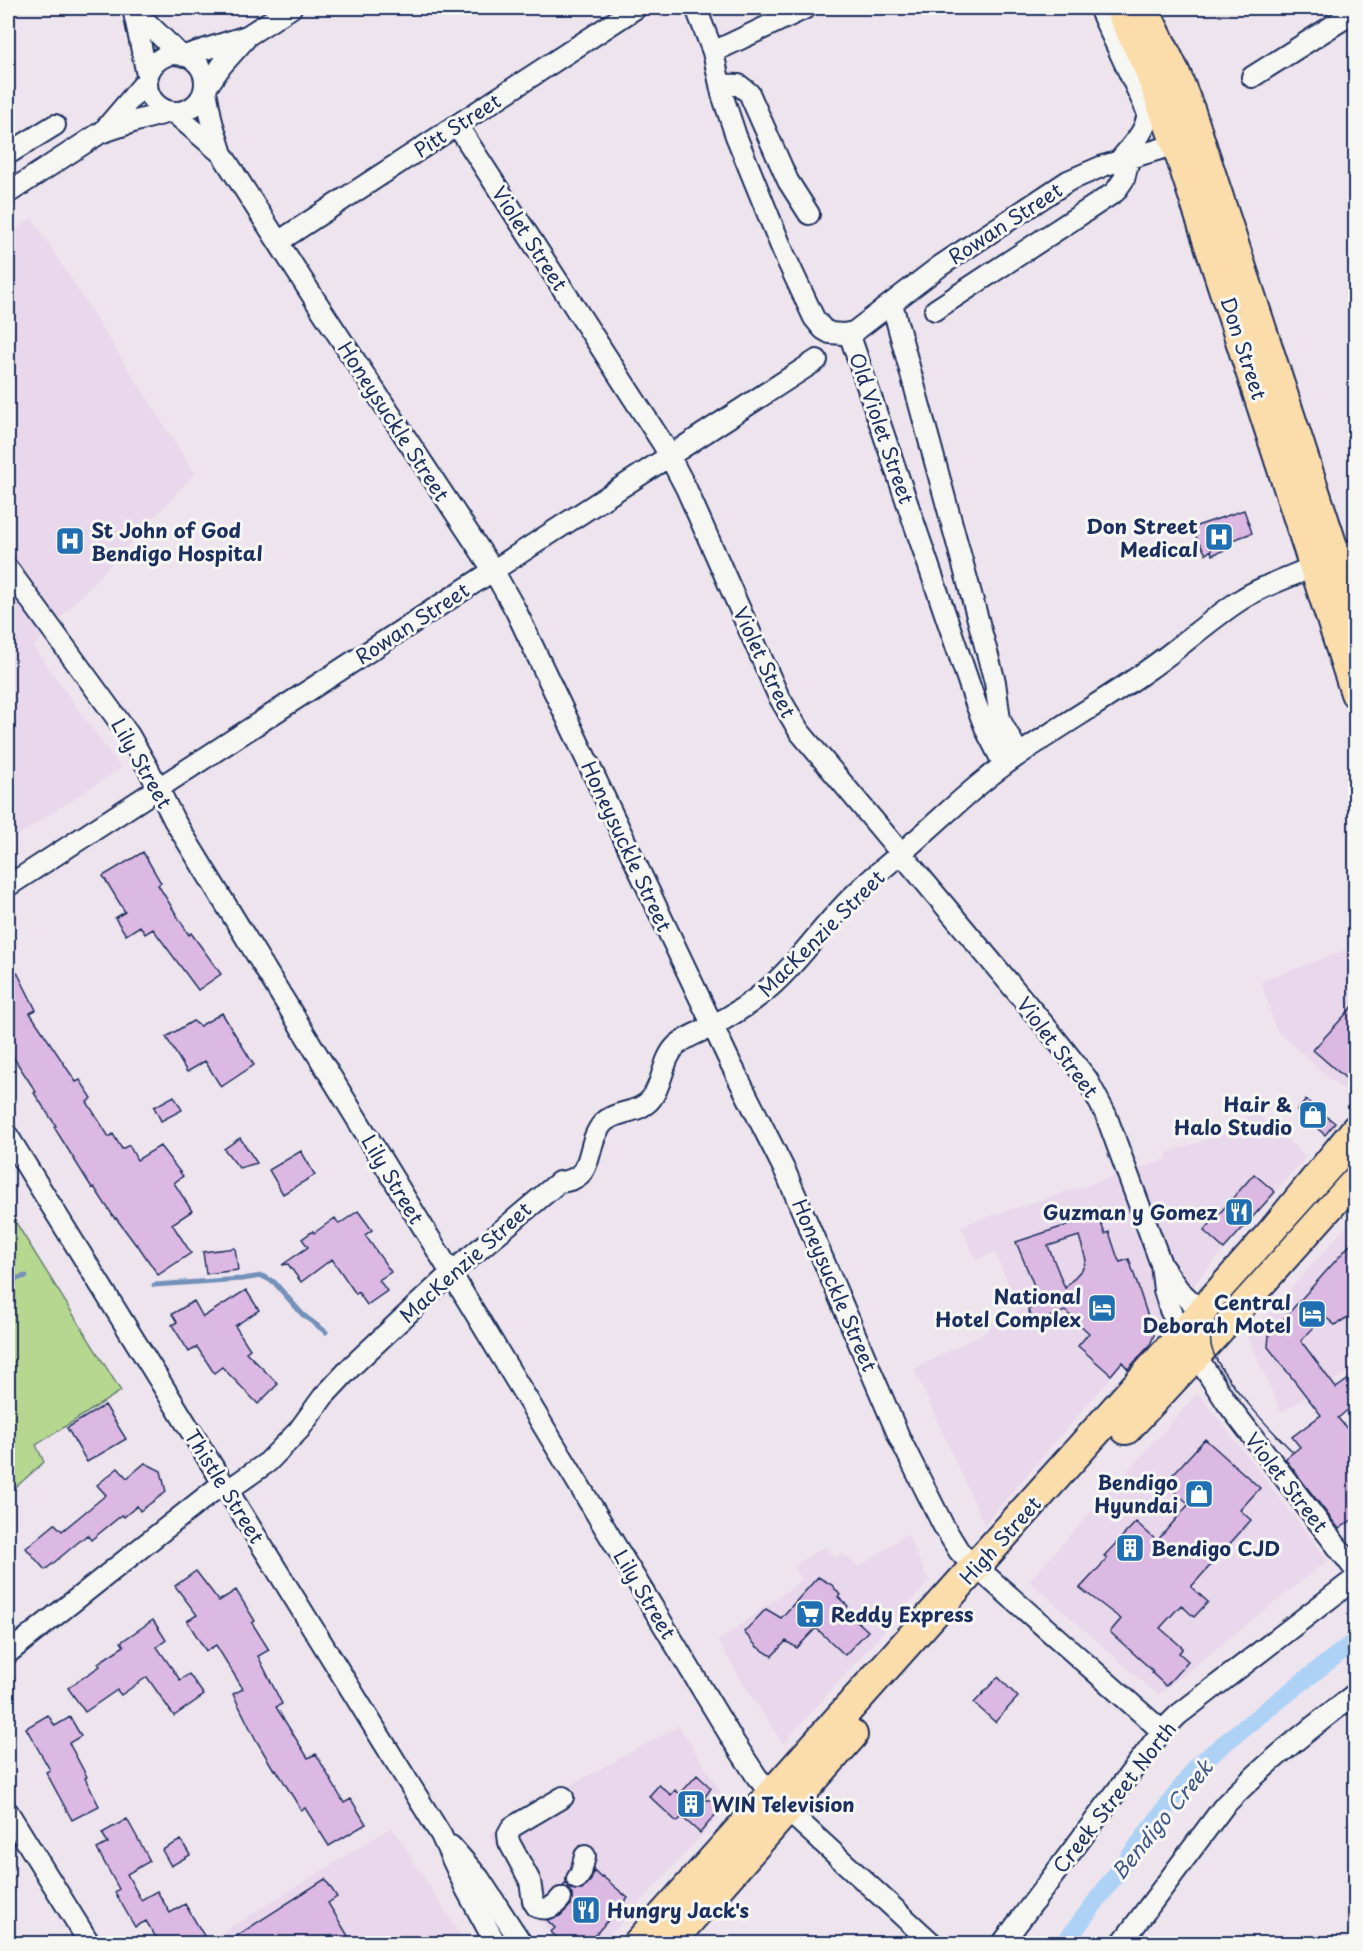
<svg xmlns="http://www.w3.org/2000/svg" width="1363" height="1951" viewBox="0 0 1363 1951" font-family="'Playpen Sans',sans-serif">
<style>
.built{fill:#e9d7eb}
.green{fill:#b6d790;stroke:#688377;stroke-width:1.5}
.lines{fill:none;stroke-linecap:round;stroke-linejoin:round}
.stream{stroke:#7391b9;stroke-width:5}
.canal{stroke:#add2f6;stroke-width:18}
.building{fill:#dcb9e3;stroke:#1b2f5e;stroke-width:1.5;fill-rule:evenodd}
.minor-casing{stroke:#1b2f5e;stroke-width:24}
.highway-casing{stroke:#1b2f5e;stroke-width:34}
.minor{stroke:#f6f6f2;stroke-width:20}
.highway{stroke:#fbdcab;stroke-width:30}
.tram{stroke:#1b2f5e;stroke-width:1.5}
.labels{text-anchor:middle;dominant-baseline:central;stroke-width:6;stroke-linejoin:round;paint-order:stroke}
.street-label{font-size:20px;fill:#1b2f5e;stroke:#f6f6f2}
.poi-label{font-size:20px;font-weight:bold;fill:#1b2f5e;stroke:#f6f6f2;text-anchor:end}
.water-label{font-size:21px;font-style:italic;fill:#405884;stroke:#f6f6f2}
</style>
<rect width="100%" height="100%" fill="#eee4ee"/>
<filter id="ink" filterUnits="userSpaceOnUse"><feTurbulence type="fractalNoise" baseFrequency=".0167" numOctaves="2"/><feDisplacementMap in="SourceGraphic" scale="12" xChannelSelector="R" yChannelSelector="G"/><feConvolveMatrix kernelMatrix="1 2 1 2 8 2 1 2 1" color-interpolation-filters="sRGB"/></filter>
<g filter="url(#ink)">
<path class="built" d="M32,218L195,474L33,647L121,768L8,842V234Z
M1355,947L1356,1099L1354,1100L1276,1030L1261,981Z
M1252,1111L1268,1124L1270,1123L1306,1157L1224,1249L1161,1324L1154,1333L1146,1337L984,1524L914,1369L990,1330L989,1325L1019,1311L995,1252L976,1260L961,1226L1168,1159L1166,1153L1239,1129V1126Z
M1355,1217V1368L1281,1412L1248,1336Z
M1198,1393L1328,1560L1158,1695L1029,1581Z
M907,1534L929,1581L783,1744L746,1688L718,1641L802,1580L794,1567L816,1551L824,1547L835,1558L842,1553L859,1567Z
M679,1726L729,1805L603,1943H556L489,1834L585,1777Z
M392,1827L465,1943L204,1944Z"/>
<path class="green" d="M8,1210L121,1391L36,1445L44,1462L8,1494Z"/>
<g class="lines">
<path class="stream" d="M8,1281L26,1276
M154,1285L242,1279L262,1276L274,1282L303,1315L326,1332"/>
<path class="canal" d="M1064,1944L1198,1765L1242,1729L1356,1640"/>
</g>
<path class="building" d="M1244,510L1252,533L1230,541L1232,547L1212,555L1211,550L1206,554L1191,528Z
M143,852L161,883L158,885L189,935L191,933L221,974L198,990L153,929L145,934L140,926L126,935L115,918L125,912L103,876Z
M17,972L36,1010L30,1013L76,1082L80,1080L92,1098L87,1102L109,1137L113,1134L122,1149L129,1145L137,1160L160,1146L183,1176L174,1183L192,1211L172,1224L191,1253L158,1275L137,1244L136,1245L116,1218L115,1219L94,1187L92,1188L54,1127L56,1126L34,1093L36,1092L8,1049V976Z
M1356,1003V1087L1313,1050Z
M222,1013L254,1065L221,1087L205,1061L187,1072L166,1037L193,1021L200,1026Z
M174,1096L182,1110L161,1121L154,1107Z
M1306,1100L1335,1123L1325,1135L1297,1111Z
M240,1138L257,1163L239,1168L224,1149Z
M301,1151L315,1175L283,1194L269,1170Z
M1254,1174L1275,1192L1224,1249L1204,1231Z
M358,1211L372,1230L365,1235L391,1272L379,1280L387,1291L367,1305L358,1292L356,1294L332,1259L301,1282L288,1264L282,1265L308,1247L302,1239L313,1231L314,1233L335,1218L339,1224Z
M1098,1215L1105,1234L1109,1232L1118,1259L1120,1262L1129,1259L1154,1335L1150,1345L1128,1369L1122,1362L1111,1375L1078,1346L1089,1333L1065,1311L1034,1323L1028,1309L1038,1306L1035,1296L1038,1295L1016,1242ZM1079,1236L1086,1260L1083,1268L1065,1288L1048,1246Z
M1356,1238V1312L1335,1325L1324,1316L1301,1341L1336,1388L1356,1374V1403L1338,1418L1356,1439V1517L1339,1529L1285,1459L1300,1447L1292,1437L1321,1415L1268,1347L1269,1335Z
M235,1248L238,1270L206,1274L203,1252Z
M246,1290L259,1310L235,1326L250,1349L246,1352L278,1384L258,1404L222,1367L214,1373L197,1347L189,1352L172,1325L177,1322L172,1314L194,1301L203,1317Z
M105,1405L126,1439L87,1462L67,1428Z
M1205,1439L1260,1488L1240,1510L1251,1520L1191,1587L1208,1602L1194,1617L1181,1605L1160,1628L1183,1648L1179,1653L1188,1661L1166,1686L1152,1673L1153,1671L1110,1632L1121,1619L1080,1588L1107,1559L1104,1556L1136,1522L1157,1541L1189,1504L1165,1483Z
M145,1463L161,1471L166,1492L140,1511L137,1506L124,1517L122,1515L91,1540L87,1535L45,1570L26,1548L55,1524L62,1531L106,1495L97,1485L118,1468L127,1478Z
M196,1571L219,1601L236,1590L255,1621L252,1623L269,1650L258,1656L282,1704L276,1707L308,1758L316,1754L344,1803L351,1799L366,1824L329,1846L305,1808L301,1810L276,1769L274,1770L256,1740L233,1694L243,1689L216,1645L206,1651L187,1621L197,1615L175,1586Z
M818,1577L832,1585L840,1595L838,1597L848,1606L845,1610L868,1631L845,1655L816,1628L797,1648L786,1641L772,1656L757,1647L744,1632L766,1609L781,1618Z
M153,1620L166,1640L157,1647L180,1680L189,1674L204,1695L174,1716L147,1677L121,1695L117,1690L85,1712L68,1688L100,1666L98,1663L124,1646L121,1642Z
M998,1677L1018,1697L995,1722L974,1703Z
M48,1715L55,1726L70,1717L81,1736L69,1743L87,1777L85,1778L99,1806L72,1820L46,1772L50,1770L26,1728Z
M697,1775L711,1788L703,1800H728L700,1833L682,1817L677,1822L649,1796L659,1785L671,1795L675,1790L680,1794Z
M127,1819L150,1861L127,1874L141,1900L157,1891L170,1913L185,1904L209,1944H160L146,1921L135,1927L115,1892L119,1889L97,1849L108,1843L102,1833Z
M181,1840L190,1855L171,1866L162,1850Z
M594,1871L601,1878L602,1876L628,1898L587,1944H564L551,1932L555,1928L547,1920L560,1916L571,1905L572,1894L569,1889L563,1886L566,1883L571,1889L582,1890L591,1880Z
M325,1879L337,1897L328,1903L353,1944H224Z"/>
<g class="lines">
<g class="minor-casing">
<path id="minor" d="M133,8L147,75
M696,8L713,52L722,94L736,136L785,256L814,318L823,329L830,333L843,334L854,332L940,266L1068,181L1103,166L1177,144
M1099,8L1147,111C1149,130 1130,147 1119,161
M135,11L180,55
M713,52L806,8
M147 83a29 29 0 1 1 58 0a29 29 0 1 1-58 0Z
M184,56L247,36L291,8
M1252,77L1356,11
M720,84L739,85L749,93L788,181L809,214
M206,88L222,65L246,38
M206,91L212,122L222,154L317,303L493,570L516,611L730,1062L786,1173L900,1439L943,1525L959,1551L975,1568
M173,112L222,154
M457,125L663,444L686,488L778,695L799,731L1051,1033L1087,1079L1106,1115L1161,1264L1164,1290L1170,1310L1183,1334
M105,129L146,81
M8,154L55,125
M8,193L100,133L136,121L170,112
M278,242L636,8
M892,304L995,682L1000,720L1019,754
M935,310L1115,192L1124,179L1129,159
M849,333L976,704L987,732L1004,765
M1337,563L1356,548
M8,569L129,735L149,770L174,820L451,1273L734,1742L757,1777L772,1794
M8,886L817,360
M8,1136L441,1835L466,1889L496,1944
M1162,1266L1179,1290L1202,1312
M1195,1354L1227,1403L1356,1571
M228,1490L268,1462L299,1430L323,1397L353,1365L451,1273L559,1182C598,1179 583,1146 603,1123C616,1110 639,1114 651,1099C664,1082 662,1059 677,1045C687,1036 701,1032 712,1026C733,1015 752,1003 770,987C802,959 824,923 855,894C874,875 895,859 915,841C944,816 972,788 1003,766C1050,731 1102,703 1149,669C1181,647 1209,620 1242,599C1264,585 1290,577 1315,566
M989,1578L1162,1731
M8,1653L223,1483
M787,1810L933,1944
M8,1812L90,1944
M451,1846L479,1878L522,1944
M577,1879L581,1873L585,1856
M561,1898C555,1906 548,1911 537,1907L533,1901L530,1881L509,1842L508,1834L512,1827L563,1797
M1002,1944L1162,1731L1178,1715L1356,1578
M1121,1944L1224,1806C1264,1764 1310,1729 1356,1693"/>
</g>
<g class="highway-casing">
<path id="highway" d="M1120,8L1149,68L1177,144L1356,693
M1143,8L1175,74L1190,112L1356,620
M1126,1429L1211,1338L1356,1176
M638,1944L1183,1334L1272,1233L1356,1130
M668,1944L852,1735"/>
</g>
<use href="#minor" class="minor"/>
<use href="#highway" class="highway"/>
<path class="tram" d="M1293,1452C1272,1431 1216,1373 1211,1345C1209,1330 1215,1317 1224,1305L1356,1158"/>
</g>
</g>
<defs>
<g id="hospital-square" transform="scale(1.5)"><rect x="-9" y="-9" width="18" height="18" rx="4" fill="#1f6fb2" stroke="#f6f6f2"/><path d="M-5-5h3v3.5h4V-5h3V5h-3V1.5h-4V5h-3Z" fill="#fff"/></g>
<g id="shop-square" transform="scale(1.5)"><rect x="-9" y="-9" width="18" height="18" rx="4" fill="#1f6fb2" stroke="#f6f6f2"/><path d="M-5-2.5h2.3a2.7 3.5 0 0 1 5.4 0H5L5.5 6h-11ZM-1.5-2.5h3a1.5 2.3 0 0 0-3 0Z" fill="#fff"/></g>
<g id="restaurant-square" transform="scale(1.5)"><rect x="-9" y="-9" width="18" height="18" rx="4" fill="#1f6fb2" stroke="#f6f6f2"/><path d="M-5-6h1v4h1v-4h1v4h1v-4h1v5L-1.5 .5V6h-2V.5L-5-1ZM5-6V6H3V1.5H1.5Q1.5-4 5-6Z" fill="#fff"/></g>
<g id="hotel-square" transform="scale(1.5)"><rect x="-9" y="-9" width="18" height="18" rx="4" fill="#1f6fb2" stroke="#f6f6f2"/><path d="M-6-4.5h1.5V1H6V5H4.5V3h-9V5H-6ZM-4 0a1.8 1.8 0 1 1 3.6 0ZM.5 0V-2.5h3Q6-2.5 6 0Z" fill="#fff"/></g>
<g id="building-square" transform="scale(1.5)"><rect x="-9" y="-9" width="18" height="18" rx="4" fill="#1f6fb2" stroke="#f6f6f2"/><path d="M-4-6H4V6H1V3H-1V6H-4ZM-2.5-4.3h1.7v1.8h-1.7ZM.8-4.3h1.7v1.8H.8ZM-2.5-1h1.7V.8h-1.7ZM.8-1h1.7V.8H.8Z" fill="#fff"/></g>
<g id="supermarket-square" transform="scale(1.5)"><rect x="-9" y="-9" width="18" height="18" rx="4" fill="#1f6fb2" stroke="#f6f6f2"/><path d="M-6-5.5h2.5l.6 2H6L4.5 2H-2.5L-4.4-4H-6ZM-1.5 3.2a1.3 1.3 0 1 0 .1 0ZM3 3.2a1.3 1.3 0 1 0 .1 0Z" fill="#fff"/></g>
</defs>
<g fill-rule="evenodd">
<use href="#hospital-square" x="1219" y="537"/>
<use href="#hospital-square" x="70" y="541"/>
<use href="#shop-square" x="1313" y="1115"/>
<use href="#restaurant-square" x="1239" y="1212"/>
<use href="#hotel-square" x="1102" y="1308"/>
<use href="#hotel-square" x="1312" y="1314"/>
<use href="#shop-square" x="1199" y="1494"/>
<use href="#building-square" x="1130" y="1548"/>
<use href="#supermarket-square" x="810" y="1614"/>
<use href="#building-square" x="691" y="1804"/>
<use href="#restaurant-square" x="586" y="1910"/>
</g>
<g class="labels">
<g class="street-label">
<text transform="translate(457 125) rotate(-33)">Pitt Street</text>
<text transform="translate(1005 223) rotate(-33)">Rowan Street</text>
<text transform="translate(530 238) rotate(57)">Violet Street</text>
<text transform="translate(1244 348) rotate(72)">Don Street</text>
<text transform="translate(394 421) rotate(57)">Honeysuckle Street</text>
<text transform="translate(882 428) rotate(71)">Old Violet Street</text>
<text transform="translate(412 623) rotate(-33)">Rowan Street</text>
<text transform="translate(765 662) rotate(65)">Violet Street</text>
<text transform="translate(142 763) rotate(60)">Lily Street</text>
<text transform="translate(627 846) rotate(65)">Honeysuckle Street</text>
<text transform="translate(821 933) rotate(-45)">MacKenzie Street</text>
<text transform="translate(1058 1047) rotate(53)">Violet Street</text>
<text transform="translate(393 1179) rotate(59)">Lily Street</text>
<text transform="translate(465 1262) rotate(-42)">MacKenzie Street</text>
<text transform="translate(835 1285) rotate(67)">Honeysuckle Street</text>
<text transform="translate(1287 1482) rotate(52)">Violet Street</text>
<text transform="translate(225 1486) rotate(58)">Thistle Street</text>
<text transform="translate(1000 1540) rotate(-48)">High Street</text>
<text transform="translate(645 1594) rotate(59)">Lily Street</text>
<text transform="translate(1114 1797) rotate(-52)">Creek Street North</text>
</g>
<g class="poi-label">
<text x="1198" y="526">Don Street<tspan x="1198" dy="23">Medical</tspan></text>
<text x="91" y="530" text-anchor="start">St John of God<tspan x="91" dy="23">Bendigo Hospital</tspan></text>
<text x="1292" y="1104">Hair &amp;<tspan x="1292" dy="23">Halo Studio</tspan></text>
<text x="1218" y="1212">Guzman y Gomez</text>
<text x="1081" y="1296">National<tspan x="1081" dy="23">Hotel Complex</tspan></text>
<text x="1291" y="1302">Central<tspan x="1291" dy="23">Deborah Motel</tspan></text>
<text x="1178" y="1482">Bendigo<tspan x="1178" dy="23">Hyundai</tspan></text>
<text x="1151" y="1548" text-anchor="start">Bendigo CJD</text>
<text x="831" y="1614" text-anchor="start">Reddy Express</text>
<text x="712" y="1804" text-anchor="start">WIN Television</text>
<text x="607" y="1910" text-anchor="start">Hungry Jack's</text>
</g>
<g class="water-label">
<text transform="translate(1161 1819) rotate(-51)">Bendigo Creek</text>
</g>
</g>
<rect width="1363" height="1951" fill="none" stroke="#f6f6f2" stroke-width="30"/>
<rect x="15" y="15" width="1333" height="1921" fill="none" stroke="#1b2f5e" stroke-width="2" filter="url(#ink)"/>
</svg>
